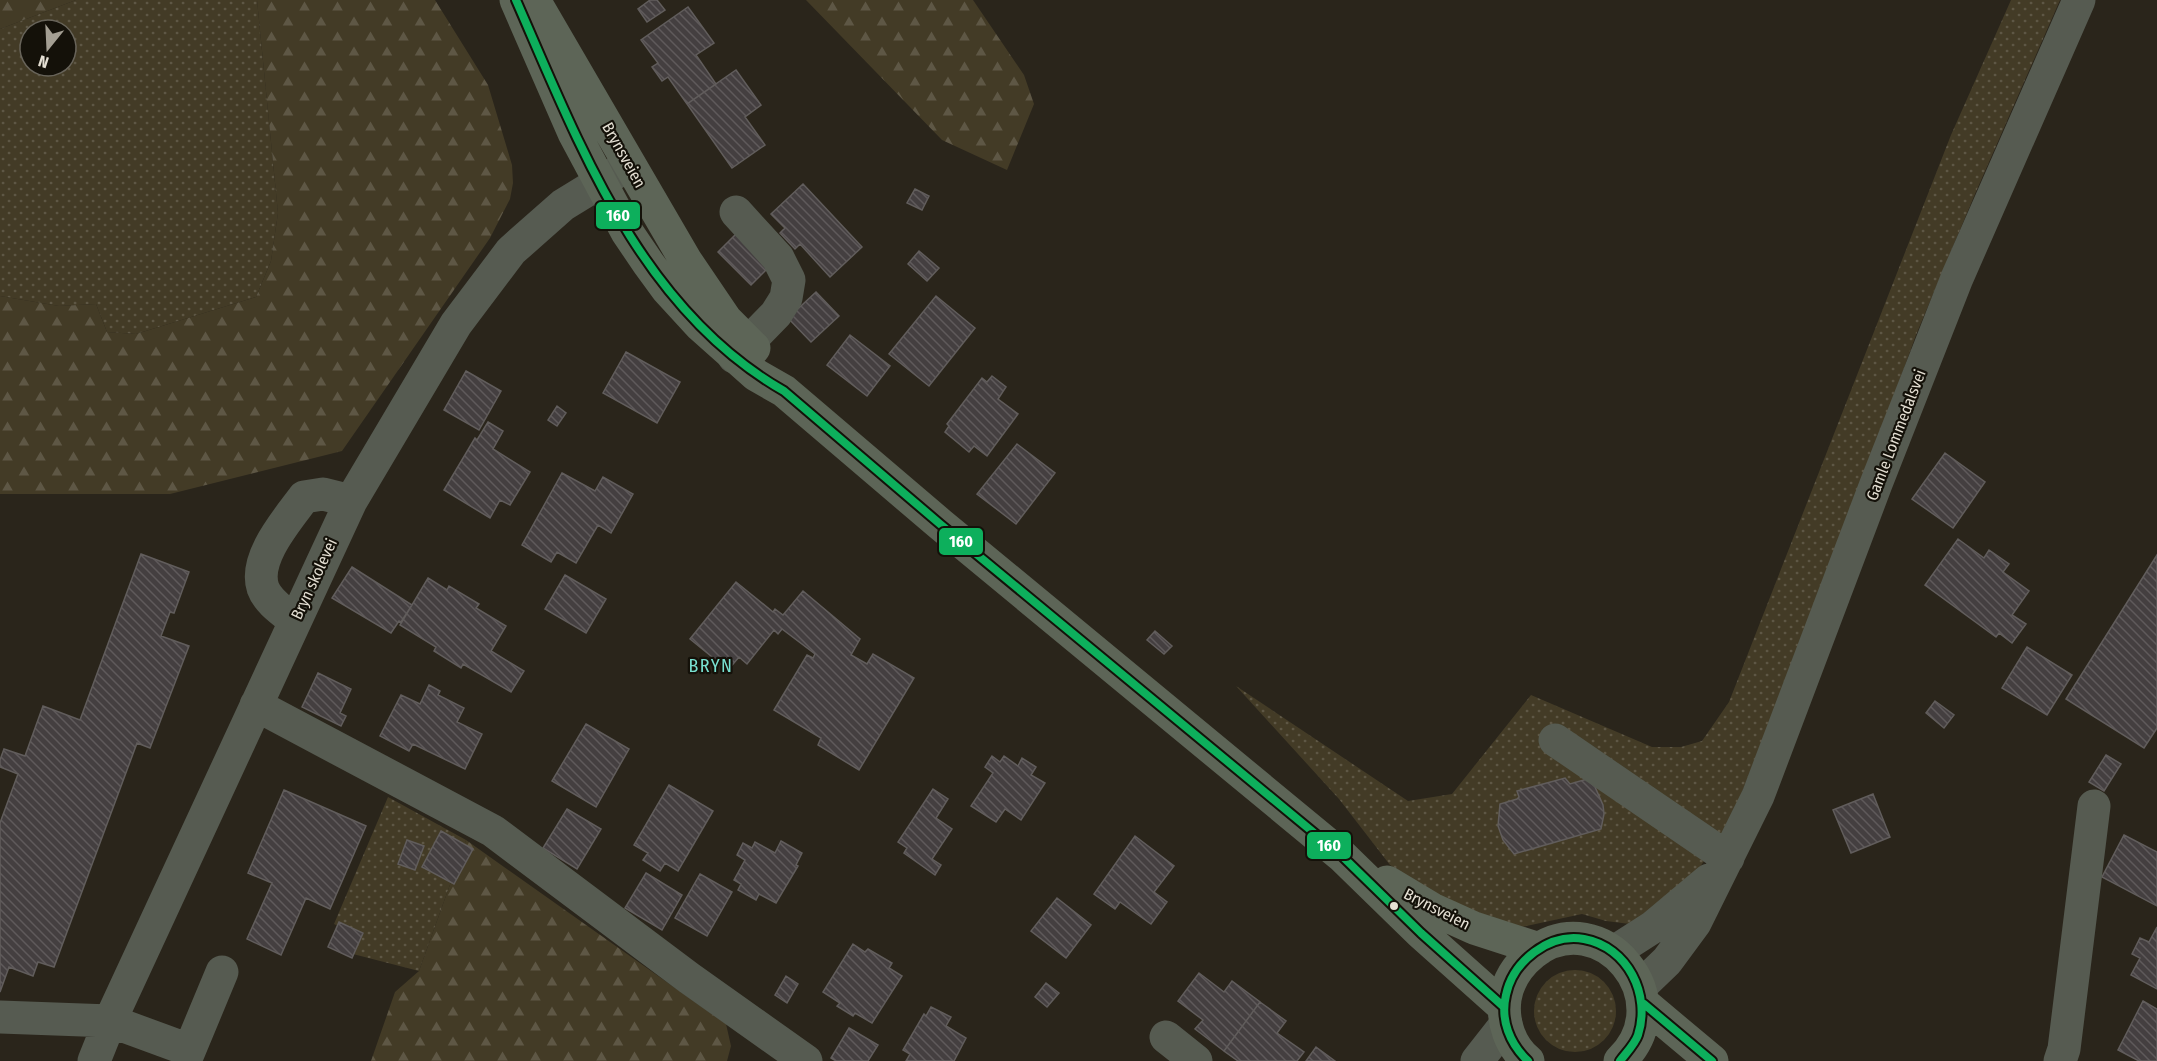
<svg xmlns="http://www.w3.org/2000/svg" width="2157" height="1061" viewBox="0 0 2157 1061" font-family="'Fira Sans Condensed',sans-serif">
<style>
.grass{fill:url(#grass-dots);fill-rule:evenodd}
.forest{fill:url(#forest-firs)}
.building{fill:url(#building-back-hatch);stroke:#615d5c;stroke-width:1.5}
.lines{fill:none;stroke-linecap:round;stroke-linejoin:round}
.minor{stroke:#565b51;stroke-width:33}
.major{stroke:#5d6557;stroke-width:33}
.bus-1-casing{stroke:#141109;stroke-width:12}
.bus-1{stroke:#0daf5c;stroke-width:8}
.bus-dot{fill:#e5e0d4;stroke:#141109;stroke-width:2}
.labels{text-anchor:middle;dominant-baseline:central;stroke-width:4.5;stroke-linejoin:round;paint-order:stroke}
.street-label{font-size:16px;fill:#e5e0d4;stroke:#141109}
.neighbourhood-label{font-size:18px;letter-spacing:1.5px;fill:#79e1d1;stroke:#141109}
.line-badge{stroke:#141109;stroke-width:2}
.badge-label{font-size:16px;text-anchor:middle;font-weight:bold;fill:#fff}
</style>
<defs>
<pattern id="grass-dots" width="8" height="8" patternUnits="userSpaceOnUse" patternTransform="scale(1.5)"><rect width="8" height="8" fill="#433b26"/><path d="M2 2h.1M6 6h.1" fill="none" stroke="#5e5745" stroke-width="1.8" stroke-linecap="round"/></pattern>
<pattern id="forest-firs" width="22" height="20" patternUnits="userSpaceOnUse" patternTransform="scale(1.5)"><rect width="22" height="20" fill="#433b26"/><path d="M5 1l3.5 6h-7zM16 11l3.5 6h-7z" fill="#5e5745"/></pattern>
<pattern id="building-back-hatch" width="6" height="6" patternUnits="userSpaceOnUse" patternTransform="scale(1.5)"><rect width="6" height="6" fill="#443f40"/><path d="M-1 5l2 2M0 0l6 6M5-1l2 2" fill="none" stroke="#5f5a5b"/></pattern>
</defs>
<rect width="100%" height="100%" fill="#2a251b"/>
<path class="grass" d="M76,0H257L278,213L271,261L256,297L136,334L107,332L96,304L59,306L0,296V29ZM30,30H66V66H30Z
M2011,0H2060L1975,194L1916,335L1860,490L1730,823L1689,883L1630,924L1606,921L1582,914L1522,927L1467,910L1432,891L1390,865L1339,799L1236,686L1408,801L1452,794L1531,695L1652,747H1681L1702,741L1729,702L1951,135Z
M388,797L466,840L419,971L353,954L361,937L334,924Z
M1534 1011a41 41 0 1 1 82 0a41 41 0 1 1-82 0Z"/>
<path class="forest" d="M0,0H76L0,29Z
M257,0H435L488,85L512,165L513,183L510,199L490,238L342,451L170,494H0V296L59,306L96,304L107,332L136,334L256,297L271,261L278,213Z
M806,0H973L1024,75L1034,104L1007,170L942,140Z
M466,840L726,1024L731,1046L727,1061H371L395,992L419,971Z"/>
<path class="building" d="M650,0H657L665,10L647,22L638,9Z
M688,7L714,43L696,55L716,84L687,104L668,77L662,81L652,67L658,63L641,40Z
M736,70L761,105L745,117L765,145L732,168L687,104Z
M803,184L862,247L830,277L800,244L795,249L780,233L785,228L771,214Z
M915,189L929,196L922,210L907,203Z
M737,233L770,266L751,285L718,252Z
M919,251L939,268L927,281L908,264Z
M816,292L839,316L811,342L788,318Z
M936,296L975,328L929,386L889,354Z
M850,335L890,366L867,396L827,365Z
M626,352L680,382L657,423L603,393Z
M466,371L501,391L479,430L444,410Z
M992,376L1006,387L998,399L1018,414L987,456L974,446L969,452L945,432L949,426L947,424L982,378L987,382Z
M557,406L566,413L557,426L548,420Z
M488,422L503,431L493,449L530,472L510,505L500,500L490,518L444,490L475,438L477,440Z
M1017,444L1055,473L1016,524L977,494Z
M1945,453L1985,482L1953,528L1912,499Z
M562,473L595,491L603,477L633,494L611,533L598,525L576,563L557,552L551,562L522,545Z
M1958,539L1984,558L1989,550L2009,564L2003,572L2029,591L2012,615L2026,624L2012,643L1999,633L1996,637L1925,585Z
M141,554L189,572L174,613L170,612L161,636L189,646L150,748L137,743L54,967L38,962L33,976L9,967L0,992V823L18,774L0,767V760L4,749L25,756L43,706L80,720Z
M2157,555V728L2144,748L2066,699Z
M352,567L412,605L401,622L399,621L391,633L332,598Z
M565,575L606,599L586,633L545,609Z
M428,578L447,590L449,586L479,604L476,608L506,626L491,651L524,671L511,692L463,664L461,668L434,651L436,647L400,625Z
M736,582L773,612L775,609L783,615L803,591L860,639L851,655L867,664L873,654L914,678L859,770L818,745L821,738L774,710L807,655L813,658L815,654L782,629L778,634L774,630L747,664L739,657L728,670L690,639Z
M1155,631L1172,646L1164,654L1147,640Z
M2027,647L2072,675L2047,715L2002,688Z
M318,673L351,689L340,713L346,716L341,726L302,707Z
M429,685L440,691L438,695L464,708L457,722L482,734L465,769L413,744L409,751L380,736L401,695L420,704Z
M1935,701L1954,715L1944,728L1926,713Z
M586,724L629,749L596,807L552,781Z
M2106,755L2121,764L2104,791L2089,782Z
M992,756L1000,762L1004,756L1018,766L1022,758L1036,767L1031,775L1045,783L1021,820L1005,809L996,822L971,806L993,773L985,767Z
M1565,778L1570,784L1587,779L1595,787L1603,805L1604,814L1601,829L1514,854L1503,840L1498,826L1500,804L1517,799L1519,797L1517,791Z
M669,785L713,811L678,871L665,863L660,871L643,860L648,853L634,845Z
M933,789L948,799L936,818L952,829L932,859L941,865L935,875L904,853L907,848L898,842Z
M284,790L366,826L330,909L306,898L281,955L247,939L272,883L248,873Z
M1873,794L1890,837L1851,853L1833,810Z
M567,809L601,829L577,869L543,848Z
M441,831L473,849L454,884L422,867Z
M2124,835L2157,852V906L2102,877Z
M1135,836L1174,866L1154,892L1167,902L1151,924L1120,902L1115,909L1094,894Z
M407,840L424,846L415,870L398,864Z
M781,841L802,853L796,865L798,866L776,903L759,894L756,900L738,890L741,884L734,880L745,860L737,855L743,843L752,848L755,842L775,853Z
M646,873L682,895L662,930L625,908Z
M700,874L732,892L707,936L675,918Z
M1057,898L1091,925L1066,958L1031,931Z
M339,922L363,933L352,958L328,947Z
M2157,927V989L2131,975L2140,958L2132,954L2140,938L2149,942Z
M853,944L865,952L868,949L892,963L889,968L902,976L872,1023L855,1013L853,1016L837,1006L840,1003L823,992Z
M1199,973L1224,992L1232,981L1260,1002L1224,1051L1195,1029L1203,1020L1178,1001Z
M786,976L798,984L787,1003L775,995Z
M1046,983L1059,993L1047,1007L1035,997Z
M2143,1001L2157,1009V1061H2139L2118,1050Z
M1260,1002L1286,1021L1277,1033L1304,1052L1297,1061H1238L1224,1051Z
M931,1007L951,1017L946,1026L966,1038L954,1061H906L910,1054L903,1050L924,1014L926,1016Z
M849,1028L878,1045L868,1061H836L831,1058Z
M1316,1047L1335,1061H1306Z"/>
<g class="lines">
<path class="minor" d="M734,357L776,314L786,298L789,280L778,258L736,212
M295,621C284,612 268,602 263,588C253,558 288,519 304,497L323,494L351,501
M256,705L493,831L689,978L806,1061
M1555,740L1728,858
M1614,952L1653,927L1709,880
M1640,987L1667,961L1695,923L1758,796L1876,484L1957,278L2079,0
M0,1017L110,1021L189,1050
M1166,1037L1196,1061
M94,1061L110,1021L351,501L456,324L511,251L563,205L625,167
M185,1061L222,972
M1477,1061L1506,1024
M2060,1061L2064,1049L2094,806"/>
<path class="major" d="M516,0L574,133L627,232L648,263L667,289L701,326L756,375L784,391L940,524L1342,856L1421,933L1504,1007
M538,7L686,261L726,320L754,348
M1387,882L1432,909L1474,928L1539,949
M1644,1004L1712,1061
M1528,1061C1510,1046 1502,1022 1505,999C1508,980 1518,965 1533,953C1601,901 1684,1000 1620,1061"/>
<g class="bus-1-casing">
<path id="bus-1" d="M516,0C579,144 640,309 784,391L940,524L1342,856L1421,933L1504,1007
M1644,1004L1712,1061
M1528,1061C1510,1044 1500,1020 1506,995C1513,961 1549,933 1584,939C1628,947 1651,995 1638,1035C1635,1044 1626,1053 1620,1061"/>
</g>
<use href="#bus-1" class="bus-1"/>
</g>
<circle class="bus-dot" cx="1394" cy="906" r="5"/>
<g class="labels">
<g class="street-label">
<text transform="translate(624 155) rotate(61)">Brynsveien</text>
<text transform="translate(1896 435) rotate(-69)">Gamle Lommedalsvei</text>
<text transform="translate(314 579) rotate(-65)">Bryn skolevei</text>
<text transform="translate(1437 909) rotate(27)">Brynsveien</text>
</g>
<g class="neighbourhood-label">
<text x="711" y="666">BRYN</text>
</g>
</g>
<g class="line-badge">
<rect x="595" y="201" width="46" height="29" rx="6" fill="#0daf5c"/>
<rect x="938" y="527" width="46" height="29" rx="6" fill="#0daf5c"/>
<rect x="1306" y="831" width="46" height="29" rx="6" fill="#0daf5c"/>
</g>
<g class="badge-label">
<text x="618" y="221">160</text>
<text x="961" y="547">160</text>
<text x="1329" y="851">160</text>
</g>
<g transform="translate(48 48) rotate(198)"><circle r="28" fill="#141109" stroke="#68645a" stroke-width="1.5"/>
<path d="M0-4.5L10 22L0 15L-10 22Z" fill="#a49f93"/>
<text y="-9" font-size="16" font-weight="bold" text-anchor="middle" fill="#e5e0d4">N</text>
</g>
</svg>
